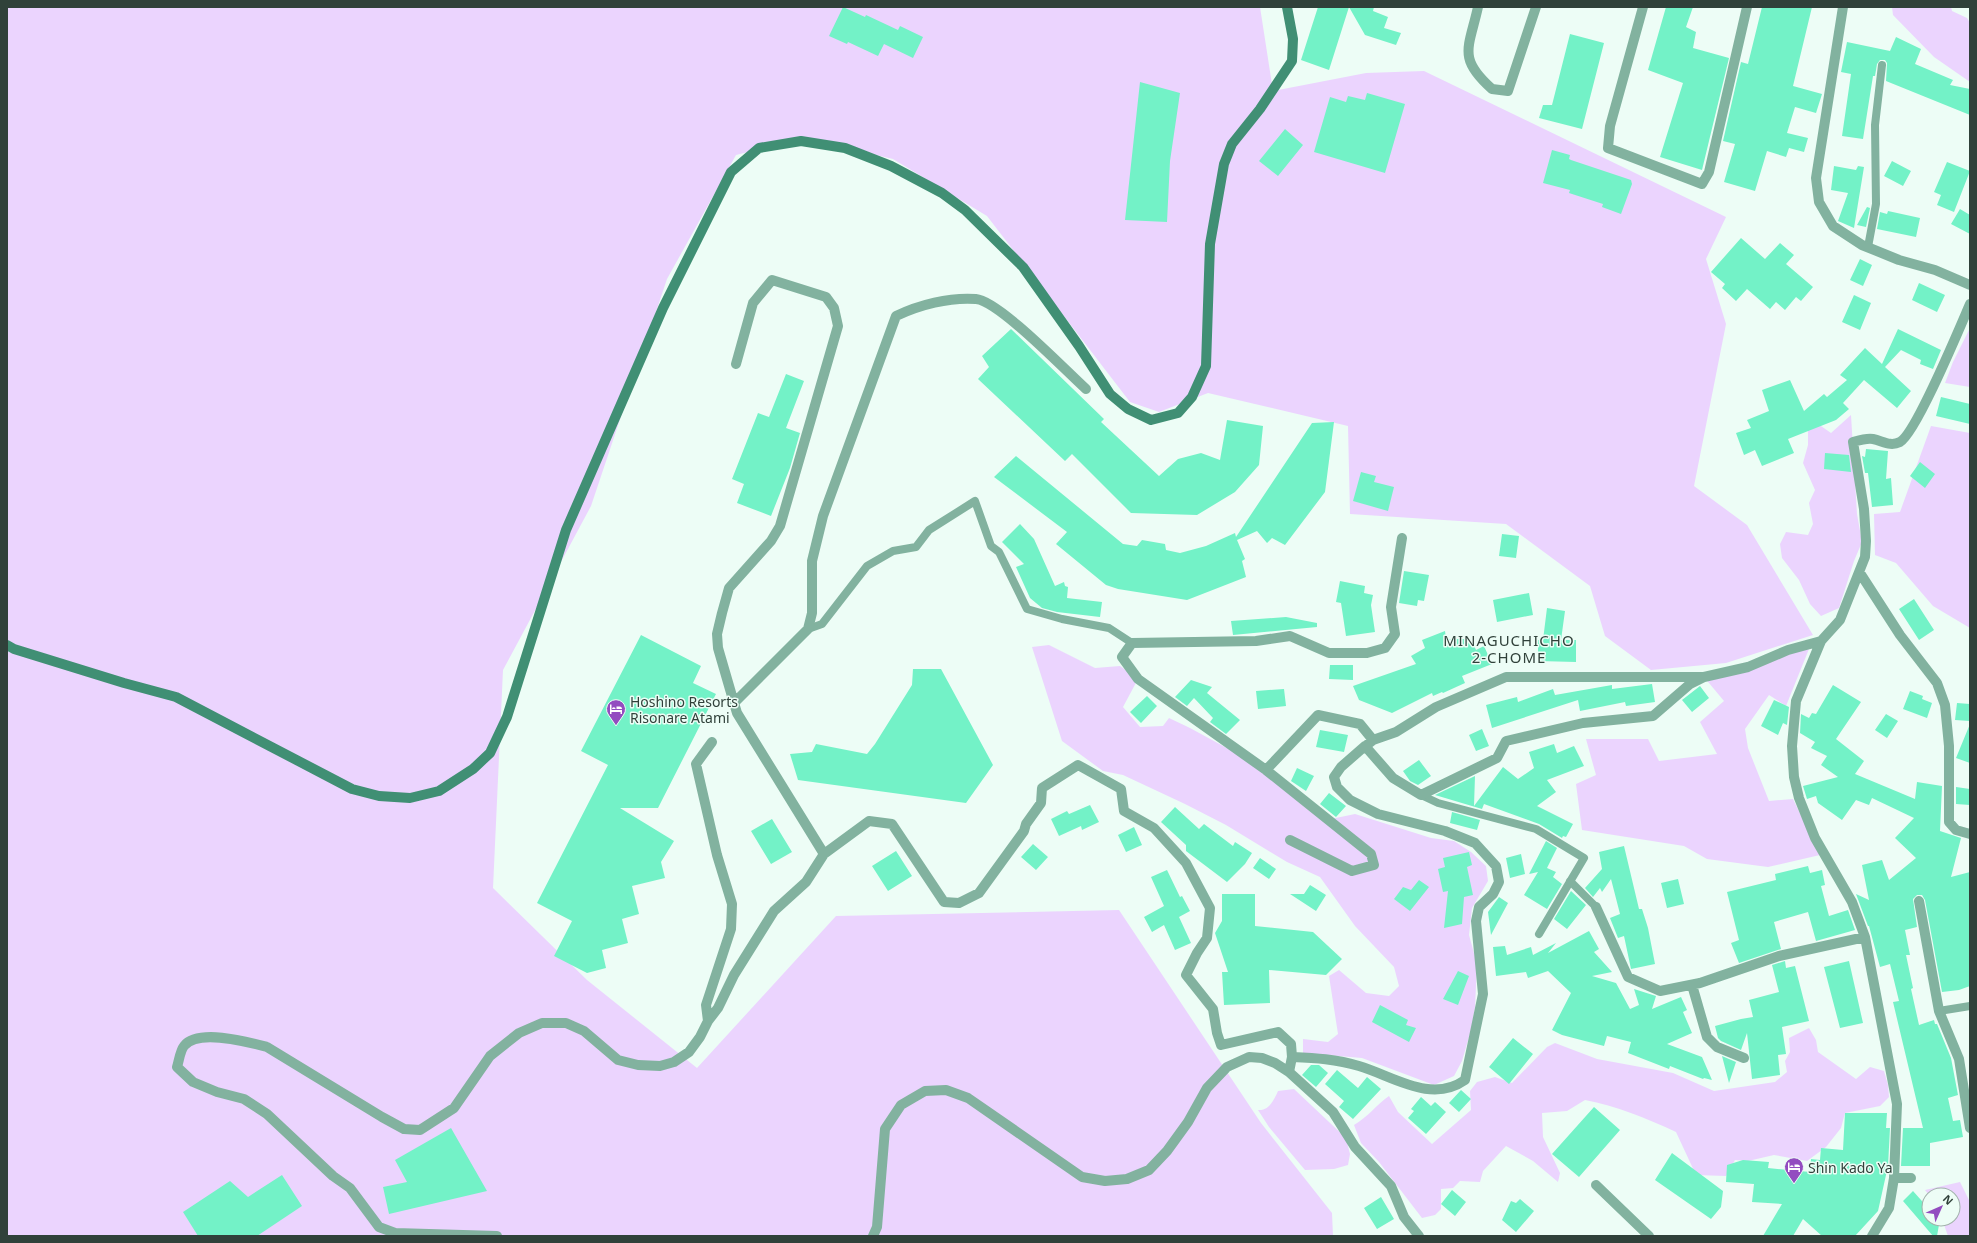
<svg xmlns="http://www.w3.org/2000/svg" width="1977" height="1243" viewBox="0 0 1977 1243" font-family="'Noto Sans',sans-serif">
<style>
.green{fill:#ebd4fe}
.building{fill:#73f2c7}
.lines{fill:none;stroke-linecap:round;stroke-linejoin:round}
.lane{stroke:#82b29f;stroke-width:8}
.street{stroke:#82b29f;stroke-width:10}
.secondary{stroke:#408f74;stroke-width:10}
.labels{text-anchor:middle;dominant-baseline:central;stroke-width:3;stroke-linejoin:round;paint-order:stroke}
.poi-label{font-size:14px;fill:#30413a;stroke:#edfdf6;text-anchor:start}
.neighbourhood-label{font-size:15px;letter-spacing:1px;fill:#30413a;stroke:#edfdf6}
</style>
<rect width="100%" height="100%" fill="#edfdf6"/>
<path class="green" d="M7,7H1260L1273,91L1366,73L1424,71L1726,217L1706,259L1726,324L1694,486L1747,525L1813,635L1726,663L1651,670L1605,636L1590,586L1506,524L1350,514L1348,426L1208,393L1159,412L1130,402L987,216L893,159L804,138L736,155L667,279L591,506L503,670L493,888L587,980L697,1068L836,916L1119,910L1261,1123L1332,1213L1333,1236H7Z
M1892,7H1951L1952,11L1967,18L1970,23V82L1934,57L1893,15Z
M1970,328V387L1945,383L1953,362Z
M1851,415L1857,514L1862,542L1854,561L1839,608L1821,616L1810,604L1799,580L1782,558L1780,544L1786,532L1808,535L1813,524L1809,503L1815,490L1803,463L1808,445V417L1831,433Z
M1931,426L1970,433V628L1933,606L1896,563L1875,555L1874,514L1900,512Z
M1811,644L1786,706L1769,695L1745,729L1748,748L1769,801L1793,799L1820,855L1768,867L1707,859L1684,846L1582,830L1576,784L1596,775L1586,739H1648L1659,761L1717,754L1700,722L1724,701L1704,677Z
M1049,645L1095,668L1120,666L1138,679L1123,707L1140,727L1163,726L1169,718L1190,728L1247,759L1331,819L1355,814L1431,838L1454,841L1471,852L1486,866L1488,881L1472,908L1469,935L1477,964L1475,1007L1471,1030L1462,1061L1454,1076L1434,1085L1362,1058L1303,1053V1039L1328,1042L1338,1034L1329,976L1339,970L1366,993L1389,996L1399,986L1394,967L1355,926L1320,877L1287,862L1226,825L1185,804L1123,775L1103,771L1062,741L1032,647Z
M1809,1028L1816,1040L1818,1052L1856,1079L1870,1067L1884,1071L1888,1085L1889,1097L1880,1106L1845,1113L1841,1128L1826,1147L1807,1161L1774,1155L1748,1161L1735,1160L1726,1176L1696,1175L1676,1132C1646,1118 1616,1106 1585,1100L1567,1111L1542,1113L1543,1137L1560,1173L1558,1182L1533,1161L1506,1146L1483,1171L1480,1182L1460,1181L1453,1188L1441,1189V1209L1435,1215L1422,1218L1379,1162L1361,1143L1354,1125C1368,1117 1376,1105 1389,1096L1398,1112L1432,1144L1471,1110L1470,1091L1477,1082L1495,1077L1512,1083L1547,1047L1555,1043L1597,1059L1673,1073L1714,1091L1775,1082L1787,1072L1785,1061L1790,1052L1789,1038Z
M1294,1089L1346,1138L1350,1154L1348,1165L1334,1169L1305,1170L1269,1127L1258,1110C1269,1111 1274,1100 1278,1091Z
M1960,1182L1970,1202V1236H1948L1942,1219H1953V1195H1929L1925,1190Z"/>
<path class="building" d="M843,7L865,17L866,15L898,30L900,26L923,37L913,58L884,44L878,56L848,42L847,44L829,36Z
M1318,7H1349L1329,70L1301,60Z
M1349,7H1374L1373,11L1388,17L1384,28L1401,33L1396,45L1365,35Z
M1666,7H1693L1686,27L1696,32L1693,48L1729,58L1702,170L1660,157L1683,83L1648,70Z
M1762,7H1812L1793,86L1822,94L1816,113L1795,107L1787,133L1808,138L1804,152L1789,148L1786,157L1767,151L1755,191L1724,182L1735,144L1723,141L1741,62L1748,64Z
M1570,34L1604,43L1582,129L1539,118L1543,105H1552Z
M1896,37L1921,49L1915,64L1953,80L1950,85L1970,89V115L1886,81L1887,63L1885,60H1880L1877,64L1875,76H1873L1863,139L1842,136L1851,74L1841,72L1847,42L1890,51Z
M1140,82L1180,93L1170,161L1167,222L1125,220Z
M1367,93L1405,104L1385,173L1314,152L1330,97L1346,102L1348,96L1365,100Z
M1285,129L1303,145L1278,176L1259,161Z
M1552,150L1570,155L1569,159L1571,160L1631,180L1632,184L1621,214L1602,207L1603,204L1569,193L1570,190L1543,183Z
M1892,161L1911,171L1903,186L1884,176Z
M1947,162L1970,171L1954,212L1937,205L1941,195L1934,192Z
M1834,166L1856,170L1858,166L1864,167L1854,228L1838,221L1848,193L1831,190Z
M1867,207L1870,208L1866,227L1857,225Z
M1960,209L1970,215V234L1951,224Z
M1888,211L1920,218L1916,237L1877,229L1880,212L1887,214Z
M1741,238L1765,259L1780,243L1794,255L1786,264L1813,287L1801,301L1796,297L1785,310L1776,302L1770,309L1747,289L1736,301L1722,288L1725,284L1711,272Z
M1860,259L1872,265L1863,286L1850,280Z
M1919,283L1945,295L1937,312L1912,300Z
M1854,295L1871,303L1860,330L1842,322Z
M1011,329L1104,419L1101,422L1159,476L1178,459L1201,453L1220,460L1227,420L1263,426L1259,465L1235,492L1197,515L1131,513L1072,454L1065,461L978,379L989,367L982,356Z
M1898,329L1941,350L1933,369L1920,364L1921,360L1901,350L1885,367L1911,391L1897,408L1864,380L1843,403L1849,409L1836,420L1788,439L1794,453L1762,466L1755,450L1744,455L1736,433L1751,428L1747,420L1769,411L1762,390L1790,380L1804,411L1824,394L1827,397L1847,380L1840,375L1865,348L1882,364Z
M786,374L804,381L786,428L800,433L790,468L771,516L737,503L744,484L732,479L758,413L769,417Z
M1941,397L1970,404V424L1936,416Z
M1334,422L1325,492L1285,545L1272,538L1267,543L1257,531L1237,540L1245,559L1242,561L1246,577L1187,600L1118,589L1106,585L1056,544L1067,532L994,477L1016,456L1123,544L1137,546L1142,540L1165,544L1166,550L1180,553L1206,546L1235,533L1236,537L1312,423Z
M1866,449L1888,451L1886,479L1891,478L1893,505L1872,507L1868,473H1865L1862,456L1865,457Z
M1825,453L1849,455L1851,472L1824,469Z
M1920,462L1935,474L1925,488L1910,476Z
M1361,472L1376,476L1374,482L1394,487L1388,511L1353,501Z
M1020,524L1034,539L1055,586L1064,582L1065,586L1068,587L1067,598L1102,602L1100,617L1057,612L1042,608L1030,598L1016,567L1024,564L1002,542Z
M1502,534L1519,536L1516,558L1499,556Z
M1404,571L1429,575L1424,601L1418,600L1417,606L1399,603Z
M1340,581L1365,586L1364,593L1373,595L1371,605L1375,632L1346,636L1341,603L1336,602Z
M1529,593L1533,615L1497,622L1493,600Z
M1914,599L1934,630L1919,640L1899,609Z
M1547,608L1565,611L1561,640H1576V662L1538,661V640H1543Z
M1286,617L1317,623V627L1233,635L1231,621Z
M1445,631L1446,639H1471L1476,650L1484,646L1492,664L1462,676L1465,683L1443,693L1442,692L1433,696L1432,693L1392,713L1359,700L1353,686L1416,664L1411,656L1425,648L1422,640Z
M641,635L701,666L693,683L716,694L658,808H620L674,841L661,862L665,878L632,886L639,914L622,919L628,943L602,950L606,968L587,973L554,956L572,921L537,903L608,765L581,751Z
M1330,665H1353V680L1329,679Z
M913,669H941L993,765L966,803L798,780L790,754L812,752L816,744L867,754L875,744L912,685Z
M1191,680L1212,687L1207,693L1240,720L1226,734L1210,722L1213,718L1194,698L1187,706L1175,697Z
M1652,684L1655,702L1626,706L1625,702L1580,711L1578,700L1492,728L1486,705L1517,697L1518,702L1553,689L1555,695L1612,685V689Z
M1833,685L1861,702L1836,739L1864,761L1855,774L1915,799L1917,782L1942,786L1940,831L1961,838L1951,877L1970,872V986L1959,990L1942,992L1925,900L1922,895H1917L1913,899L1917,927L1905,930L1910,955H1906L1913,988L1911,989L1919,1025L1934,1020L1935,1024H1937L1951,1058L1958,1095L1948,1098L1953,1121L1960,1120L1963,1137L1930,1143V1166H1901L1903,1128H1923L1893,1002L1899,1001L1890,964L1880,967L1869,926H1868L1856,894L1869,900L1862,865L1882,860L1889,880L1916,858L1895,838L1914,818L1872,798L1869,805L1856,800L1842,820L1818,803L1816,796L1807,799L1803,786L1838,777L1821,765L1827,756L1811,748L1815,742L1800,733L1801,714L1809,718L1812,713L1816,714Z
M1700,686L1709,698L1692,712L1682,700Z
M1284,689L1286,706L1258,709L1256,691Z
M1910,691L1923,696L1922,699L1932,703L1927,718L1903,709Z
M1147,696L1157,706L1141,723L1130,712Z
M1774,700L1789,707L1787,725L1783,723L1778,735L1761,726Z
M1957,703L1970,704V721L1955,720Z
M1886,714L1898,721L1887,738L1875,730Z
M1970,724V763L1956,758Z
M1482,729L1489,746L1476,751L1469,735Z
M1320,730L1348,735L1344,752L1316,747Z
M1554,744L1557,753L1574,746L1584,766L1547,780L1556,792L1537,806L1573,824L1566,837L1563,836L1562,838L1539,824L1484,804L1482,809L1435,795L1475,776L1474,806L1503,767L1518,779L1534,768L1529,752Z
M1419,760L1431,776L1418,785L1410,781L1403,771Z
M1297,768L1314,776L1306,791L1291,781Z
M1956,787L1970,789V805L1956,804Z
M1329,793L1346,806L1336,817L1320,804Z
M1090,805L1099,822L1082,830L1081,826L1059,836L1051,819L1067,811L1069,814Z
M1175,807L1199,829L1204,824L1233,846L1235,842L1252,853L1245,864L1227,882L1186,851V845L1161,822Z
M1452,812L1480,820L1477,830L1450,823Z
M772,819L792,852L771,864L751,831Z
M1134,827L1142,845L1126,852L1118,835Z
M1546,841L1557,848L1547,868L1556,872L1553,877L1562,884L1547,909L1524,895L1538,872L1529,874Z
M1033,844L1048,857L1036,870L1021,857Z
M1624,846L1639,909H1642L1648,928L1655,964L1631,969L1624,936L1618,938L1610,918L1620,914L1611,879L1602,892L1600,888L1593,897L1585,888L1602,869L1599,852Z
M896,851L912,876L888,891L872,866Z
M1469,852L1472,865L1467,867L1473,895L1464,897L1462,924L1444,928L1448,891L1443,892L1438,869L1445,867L1443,858Z
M1521,854L1525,874L1510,878L1506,858Z
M1260,858L1276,869L1269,879L1253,868Z
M1808,866L1810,873L1822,870L1825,885L1821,886L1829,916L1848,910L1855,930L1816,941L1808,912L1774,922L1781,949L1739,963L1731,943L1739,940L1727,892L1776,880L1775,874Z
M1167,870L1180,897L1182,896L1190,911L1179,917L1191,943L1175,950L1164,925L1152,932L1144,917L1164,906L1151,877Z
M1678,879L1684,904L1667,908L1661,883Z
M1419,880L1429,887L1410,911L1394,899L1403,887L1411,890Z
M1310,885L1326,895L1316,911L1290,894H1304Z
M1571,891L1586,905L1567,929L1554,919Z
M1222,894H1255V926L1313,932L1342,959L1326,975L1269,970L1270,1003L1224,1005L1222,972H1228L1215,933L1222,921Z
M1499,897L1508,903L1491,935L1488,912Z
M1589,931L1599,949L1594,952L1612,972L1592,976L1616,983L1630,1009L1639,1005L1634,989L1656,996L1652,1009L1681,997L1687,1010L1683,1012L1692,1033L1667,1044L1702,1057L1712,1080L1704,1078L1703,1079L1670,1066L1669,1069L1628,1053L1631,1042L1607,1036L1604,1046L1562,1035L1552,1030L1571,993L1548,971L1528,978L1526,972L1496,976L1493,947L1505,946L1507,955L1531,947L1533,955L1556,943L1548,953Z
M1785,961L1786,968L1795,966L1809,1021L1782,1027L1786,1054L1778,1055L1780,1075L1752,1079L1747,1033L1741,1050L1721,1041L1718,1038L1715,1026L1741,1019L1753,1017L1749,1000L1779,992L1772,965Z
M1849,961L1863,1023L1840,1028L1824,967Z
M1458,971L1469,976L1458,1005L1443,999Z
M1380,1005L1408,1020L1406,1025L1416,1028L1409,1042L1372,1022Z
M1513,1038L1533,1054L1509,1084L1489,1067Z
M1722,1056L1736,1062L1729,1083Z
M1311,1065H1319L1328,1073L1316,1087L1302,1075Z
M1337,1070L1358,1088L1367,1077L1381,1089L1353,1119L1339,1107L1344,1101L1325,1084Z
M1461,1090L1471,1099L1459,1112L1449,1103Z
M1421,1097L1431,1106L1435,1102L1446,1112L1426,1134L1408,1118L1414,1111L1411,1109Z
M1594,1107L1620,1130L1579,1177L1552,1154Z
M1845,1113H1887L1886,1128H1890L1888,1166L1878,1211L1855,1236H1822L1803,1219L1793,1236H1763L1782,1204L1752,1202L1754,1184L1726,1182L1727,1165L1743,1160L1769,1162L1768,1168L1810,1172L1811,1159L1820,1160L1821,1148L1843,1150Z
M451,1128L487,1191L389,1214L383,1187L407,1182L395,1160Z
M1672,1153L1723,1191L1721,1207L1711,1219L1655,1180Z
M282,1175L302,1206L257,1236H198L183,1212L230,1181L248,1197Z
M1452,1190L1466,1202L1455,1216L1441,1204Z
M1913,1191L1929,1209V1219H1940L1937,1236H1933L1903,1201Z
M1381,1197L1394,1219L1377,1229L1364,1208Z
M1520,1199L1534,1211L1516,1232L1502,1220L1511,1201L1516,1203Z"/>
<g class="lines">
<path class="lane" d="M1868,247L1876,204L1875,125L1882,65
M808,629L822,624L867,566L893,551L916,547L929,530L975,501L991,546L999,552L1027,609L1062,619L1109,628L1132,643
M1421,795L1438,803L1536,829L1584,858L1539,934
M1570,881L1596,907
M1939,1011L1970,1006"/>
<path class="street" d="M1478,7C1469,48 1457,58 1492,89L1508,91L1536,7
M1643,7L1610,126L1608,148L1702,184L1709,172L1747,7
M1843,7L1816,178L1819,202L1833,226L1862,245L1899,260L1935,270L1970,285
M1860,573L1900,635L1937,683L1945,705L1949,746V822L1956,830L1970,834
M734,703L718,648L717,634L722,613L729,588L771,541L780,526L838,326L834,308L826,297L772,280L753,303L736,364
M1373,740L1360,724L1318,715L1266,770L1138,679L1122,657L1132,643L1256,641L1290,636L1329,653H1367L1385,648L1395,634L1391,607L1402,538
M1368,744L1373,740L1396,732L1436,707L1506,677H1702
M1266,770L1371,854L1374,865L1352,871L1290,840
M824,854L737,713L734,703L808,629L812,613V561L823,516L896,316C919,305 949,297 976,299C999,301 1066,371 1086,389
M1919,901L1939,1011L1959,1059L1970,1128
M1596,907L1628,977L1660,991L1700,983L1779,956L1865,937
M1692,985L1707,1037L1717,1047L1744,1058
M708,1021L706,1005L731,929L732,904L717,855L696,764L712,742
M1292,1057C1315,1058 1336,1059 1359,1066C1393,1076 1431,1104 1465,1080L1483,994L1476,921L1479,907L1493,894L1499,882L1496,866L1475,843L1445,831L1378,814L1350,800L1337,787L1334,777L1341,767L1365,746L1393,778L1421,795L1497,758L1506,741L1583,723L1653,716L1690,684L1704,677L1748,667L1788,650L1821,641
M1894,1178H1911
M1596,1185L1649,1236
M497,1236L395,1233L379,1227L350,1188L333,1176L267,1114L244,1099L217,1092L193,1082L177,1067C179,1061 180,1051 184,1046C198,1028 248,1042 267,1047L382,1117L404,1129L420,1130L454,1108L490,1056L519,1033L542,1023H566L584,1031L618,1060L638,1065L660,1066L674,1062L689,1052L700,1037L708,1021L718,1008L734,975L774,911L806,882L824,854L869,821L892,824L944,902L959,903L979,893L1024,831L1026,824L1041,803L1042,788L1078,765L1121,789L1124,811L1154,828L1186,863L1210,908L1207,938L1197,953L1186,975L1213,1009L1217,1033L1221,1045L1278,1032L1291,1044L1292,1057L1289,1072L1333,1112L1355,1147L1391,1186L1404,1217L1419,1236
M873,1236L877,1227L885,1129L901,1105L925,1091L946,1090L968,1098L1082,1177L1105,1181L1127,1179L1149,1170L1167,1151L1188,1122L1207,1088L1227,1067L1249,1057L1262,1058L1275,1063L1289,1072
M1872,1236L1889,1208L1894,1178L1897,1104L1865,937L1852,902L1815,838L1799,798L1794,777L1792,746L1796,701L1821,641L1840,620L1865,557L1866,541L1864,509L1853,442C1860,440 1866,438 1873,439C1883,441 1890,447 1900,442C1916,433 1960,327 1970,304"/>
<path class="secondary" d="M7,645L14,649L124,683L176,697L352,789L379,796L410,798L439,791L473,769L490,753L507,717L566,530L663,308L731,172L759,148L801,141L845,148L891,166L942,193L965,210L1023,267L1079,346L1110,394L1128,409L1151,420L1178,413L1192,397L1206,366L1210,244L1224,164L1232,144L1260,109L1292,61L1293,39L1287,7"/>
</g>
<defs>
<g id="hotel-pin" transform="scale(1)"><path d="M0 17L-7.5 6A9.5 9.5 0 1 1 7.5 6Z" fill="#934cc0" stroke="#edfdf6"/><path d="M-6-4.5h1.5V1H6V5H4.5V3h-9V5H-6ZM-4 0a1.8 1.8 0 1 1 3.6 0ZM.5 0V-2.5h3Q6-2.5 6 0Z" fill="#fff"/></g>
</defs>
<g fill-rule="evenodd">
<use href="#hotel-pin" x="616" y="709"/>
<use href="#hotel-pin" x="1794" y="1167"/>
</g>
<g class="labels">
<g class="poi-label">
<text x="630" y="701">Hoshino Resorts<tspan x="630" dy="16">Risonare Atami</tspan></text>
<text x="1808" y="1167">Shin Kado Ya</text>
</g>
<g class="neighbourhood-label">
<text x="1509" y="640">MINAGUCHICHO<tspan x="1509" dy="17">2-CHOME</tspan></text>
</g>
</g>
<rect width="1977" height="1243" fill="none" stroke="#30413a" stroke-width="16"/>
<g transform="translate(1941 1207) rotate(45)"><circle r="19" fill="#edfdf6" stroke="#a1b2ab"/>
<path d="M0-3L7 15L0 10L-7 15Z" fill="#934cc0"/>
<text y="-6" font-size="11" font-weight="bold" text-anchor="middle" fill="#30413a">N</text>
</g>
</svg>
